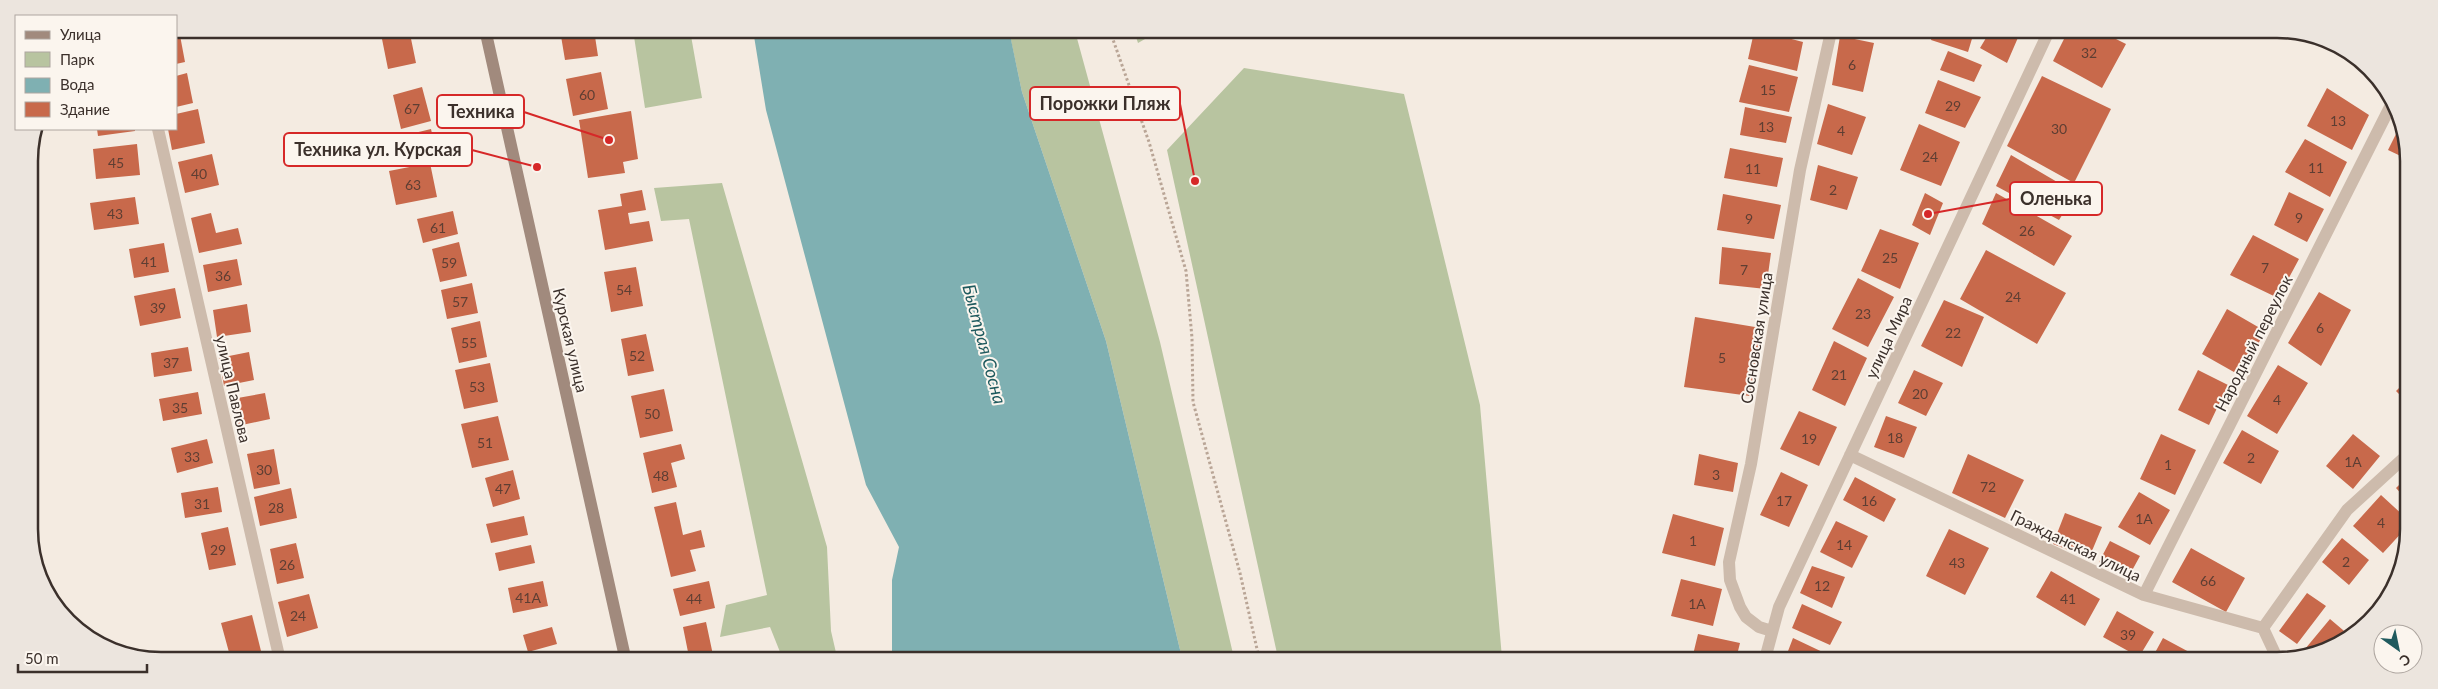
<svg xmlns="http://www.w3.org/2000/svg" width="2438" height="689" viewBox="0 0 2438 689" font-family="Lato,sans-serif">
<style>
.green{fill:#b8c4a0}
.water{fill:#7fb0b2}
.building{fill:#c8694b}
.lines{fill:none;stroke-linecap:round;stroke-linejoin:round}
.path{stroke:#b9a596;stroke-width:3;stroke-dasharray:2.5 2.5;stroke-linecap:butt}
.street{stroke:#cdbbac;stroke-width:12}
.secondary{stroke:#a18a7d;stroke-width:12}
.labels{text-anchor:middle;dominant-baseline:central;stroke-width:4;stroke-linejoin:round;paint-order:stroke}
.number-label{font-size:14px;fill:#5e3e33}
.street-label{font-size:16px;fill:#3b302b;stroke:#fbf5ee}
.water-label{font-size:18px;font-style:italic;fill:#1f5a5e;stroke:#fbf5ee}
.rim{fill:none;stroke:#3b302b;stroke-width:2.5}
.leader{fill:none;stroke:#d62828;stroke-width:2}
.callout-dot{fill:#d62828;stroke:#fbf5ee;stroke-width:2}
.callout{fill:#fbf5ee;stroke:#d62828;stroke-width:2}
.callout-label{font-size:18px;text-anchor:middle;font-weight:bold;fill:#3b302b}
</style>
<rect width="100%" height="100%" fill="#f4ebe1"/>
<path class="green" d="M633,30H690L702,98L645,108Z
M1009,31H1075L1160,342L1234,658H1182L1106,341L1022,92Z
M1134,31H1159L1138,43Z
M1244,68L1404,94L1480,405L1502,658H1278L1167,150Z
M722,183L827,547L831,631L837,657H782L770,627L720,637L726,605L767,595L689,219L661,221L654,188Z"/>
<path class="water" d="M753,30H1009L1022,92L1106,341L1182,658L892,657V580L899,547L866,485L766,110Z"/>
<path class="building" d="M380,29H409L416,63L388,69Z
M179,30L185,62L176,64V31Z
M560,30H594L598,56L565,60Z
M1754,32H1765L1803,42L1797,71L1748,59Z
M1792,32H1808L1807,37Z
M1933,32H1974L1968,52L1931,40Z
M1989,33H2020L2007,63L1980,48Z
M2067,33H2104L2126,44L2102,88L2053,61Z
M1840,36L1874,43L1863,92L1832,85Z
M1948,51L1982,65L1974,82L1940,70Z
M1749,65L1798,77L1789,112L1739,102Z
M601,72L608,109L573,116L566,79Z
M187,73L193,103L176,107V76Z
M2042,76L2111,109L2074,183L2007,146Z
M1938,80L1981,97L1965,128L1925,113Z
M422,87L431,121L401,129L393,95Z
M2327,88L2369,115L2352,150L2307,126Z
M1828,104L1866,117L1852,155L1817,144Z
M1745,107L1792,117L1786,143L1740,135Z
M198,109L205,143L172,150L168,129H176V114Z
M631,111L638,159L623,162L625,173L588,178L579,120Z
M1919,124L1960,142L1941,186L1900,170Z
M2401,124L2407,135V159L2388,150Z
M97,129H135V131L98,136Z
M431,129L436,151L407,158L402,136Z
M2305,139L2347,162L2330,197L2285,172Z
M137,144L140,175L96,179L93,149Z
M1730,148L1783,158L1777,187L1724,178Z
M212,154L219,185L185,193L178,162Z
M2011,155L2076,193L2059,220L1996,186Z
M430,163L437,197L396,205L389,171Z
M1818,165L1858,177L1847,210L1810,200Z
M642,190L646,210L628,213L630,224L649,221L653,241L605,250L598,210L622,206L620,194Z
M2289,192L2324,209L2307,242L2274,225Z
M1925,193L1943,203L1930,235L1912,225Z
M1996,193L2072,236L2054,266L1982,224Z
M1723,194L1781,205L1774,239L1717,230Z
M135,197L139,224L94,230L90,203Z
M453,211L458,234L423,243L417,219Z
M211,213L216,233L238,228L242,244L199,253L191,218Z
M1880,229L1919,243L1900,289L1861,271Z
M2253,235L2299,259L2278,298L2230,275Z
M459,242L467,276L440,282L432,249Z
M164,243L169,272L134,278L129,249Z
M1722,247L1771,253L1766,289L1719,284Z
M1986,250L2066,293L2037,344L1960,299Z
M237,259L242,285L208,292L203,265Z
M636,267L643,306L611,312L604,272Z
M1858,278L1894,297L1868,347L1832,329Z
M472,283L478,313L447,319L441,290Z
M175,288L181,318L140,326L134,296Z
M2319,292L2351,310L2321,366L2288,343Z
M1944,300L1984,317L1962,367L1921,346Z
M247,304L251,332L217,337L213,310Z
M2227,309L2265,331L2241,376L2202,354Z
M1695,317L1761,328L1750,396L1684,387Z
M480,321L487,357L459,363L451,328Z
M646,334L654,371L628,376L621,339Z
M1834,341L1867,358L1845,406L1812,390Z
M188,347L192,371L154,377L151,353Z
M249,352L254,380L224,386L219,358Z
M490,363L498,402L464,409L455,370Z
M2278,365L2308,383L2277,434L2247,416Z
M1914,370L1943,383L1926,416L1898,403Z
M2198,370L2228,385L2209,425L2178,410Z
M2406,381V401L2396,391Z
M664,389L673,431L640,438L631,396Z
M198,392L202,414L163,421L159,399Z
M265,393L270,419L237,426L232,399Z
M1799,411L1837,427L1819,466L1780,449Z
M498,416L509,460L472,468L461,424Z
M1886,416L1917,427L1904,458L1874,447Z
M2242,430L2279,451L2261,484L2223,463Z
M2161,434L2196,450L2175,495L2140,479Z
M2353,434L2380,456L2353,489L2326,466Z
M207,439L213,463L177,473L171,448Z
M681,444L685,459L671,463L677,487L652,493L643,453Z
M274,449L280,484L254,489L247,454Z
M1699,454L1738,463L1733,492L1694,485Z
M1968,454L2024,480L2005,518L1952,493Z
M513,470L520,499L493,507L485,478Z
M1781,472L1808,485L1789,527L1760,515Z
M1855,477L1896,499L1884,522L1843,500Z
M2405,479V498L2396,488Z
M218,487L222,512L185,518L181,493Z
M291,488L297,518L260,526L254,497Z
M2139,492L2170,510L2150,545L2118,527Z
M2381,495L2405,517V529L2383,553L2353,526Z
M676,502L683,535L701,530L705,547L690,550L696,571L671,577L654,507Z
M2065,513L2102,527L2089,558L2053,544Z
M1673,514L1724,528L1715,566L1662,553Z
M524,516L528,535L491,543L486,524Z
M1836,521L1868,536L1852,568L1820,552Z
M228,527L236,565L209,570L201,533Z
M1949,529L1989,548L1965,595L1926,576Z
M2342,538L2369,560L2349,585L2322,562Z
M2110,541L2140,556L2129,576L2099,562Z
M296,543L304,578L277,584L270,549Z
M531,545L535,563L499,571L495,553Z
M2191,548L2245,578L2226,612L2172,582Z
M1812,566L1845,577L1832,608L1800,593Z
M2051,571L2100,599L2085,626L2036,597Z
M1681,579L1722,589L1713,626L1671,616Z
M543,581L548,606L513,613L508,588Z
M709,581L715,608L680,616L673,589Z
M2307,593L2326,606L2297,644L2279,631Z
M309,594L318,628L287,637L278,602Z
M1802,604L1842,622L1830,645L1792,628Z
M2117,611L2154,632L2139,657L2103,637Z
M252,615L262,655L230,656L221,623Z
M2330,619L2350,636L2308,652L2305,649Z
M706,622L713,655L689,657L683,627Z
M552,627L557,644L528,652L523,635Z
M1698,634L1740,643L1736,659H1692Z
M1793,638L1831,656L1830,659H1785Z
M2163,638L2191,653L2187,660H2151Z"/>
<g class="lines">
<path class="path" d="M1110,31L1149,142L1186,271L1192,338L1193,402L1240,573L1259,658"/>
<path class="street" d="M158,129L279,656
M1850,455L2144,595L2263,628L2278,660
M2144,595L2391,105
M2263,628L2347,510L2405,457
M1772,631L1759,627L1746,617L1740,607L1730,580L1729,562L1751,464L1800,170L1831,32
M1765,659L1779,607L2048,33"/>
<path class="secondary" d="M485,29L625,657"/>
</g>
<g class="labels">
<g class="number-label">
<text x="2089" y="52">32</text>
<text x="1852" y="64">6</text>
<text x="1768" y="89">15</text>
<text x="587" y="94">60</text>
<text x="1953" y="105">29</text>
<text x="412" y="108">67</text>
<text x="2338" y="120">13</text>
<text x="1766" y="126">13</text>
<text x="2059" y="128">30</text>
<text x="1841" y="130">4</text>
<text x="1930" y="156">24</text>
<text x="116" y="162">45</text>
<text x="2316" y="167">11</text>
<text x="1753" y="168">11</text>
<text x="199" y="173">40</text>
<text x="413" y="184">63</text>
<text x="1833" y="189">2</text>
<text x="115" y="213">43</text>
<text x="2299" y="217">9</text>
<text x="1749" y="218">9</text>
<text x="438" y="227">61</text>
<text x="2027" y="230">26</text>
<text x="1890" y="257">25</text>
<text x="149" y="261">41</text>
<text x="449" y="262">59</text>
<text x="2265" y="267">7</text>
<text x="1744" y="269">7</text>
<text x="223" y="275">36</text>
<text x="624" y="289">54</text>
<text x="2013" y="296">24</text>
<text x="460" y="301">57</text>
<text x="158" y="307">39</text>
<text x="1863" y="313">23</text>
<text x="2320" y="327">6</text>
<text x="1953" y="332">22</text>
<text x="469" y="342">55</text>
<text x="637" y="355">52</text>
<text x="1722" y="357">5</text>
<text x="171" y="362">37</text>
<text x="1839" y="374">21</text>
<text x="477" y="386">53</text>
<text x="1920" y="393">20</text>
<text x="2277" y="399">4</text>
<text x="180" y="407">35</text>
<text x="652" y="413">50</text>
<text x="1895" y="437">18</text>
<text x="1809" y="438">19</text>
<text x="485" y="442">51</text>
<text x="192" y="456">33</text>
<text x="2251" y="457">2</text>
<text x="2353" y="461">1А</text>
<text x="2168" y="464">1</text>
<text x="264" y="469">30</text>
<text x="1716" y="474">3</text>
<text x="661" y="475">48</text>
<text x="1988" y="486">72</text>
<text x="503" y="488">47</text>
<text x="1784" y="500">17</text>
<text x="1869" y="500">16</text>
<text x="202" y="503">31</text>
<text x="276" y="507">28</text>
<text x="2144" y="518">1А</text>
<text x="2381" y="522">4</text>
<text x="1693" y="540">1</text>
<text x="1844" y="544">14</text>
<text x="218" y="549">29</text>
<text x="2346" y="561">2</text>
<text x="1957" y="562">43</text>
<text x="287" y="564">26</text>
<text x="2208" y="580">66</text>
<text x="1822" y="585">12</text>
<text x="528" y="597">41А</text>
<text x="694" y="598">44</text>
<text x="2068" y="598">41</text>
<text x="1697" y="603">1А</text>
<text x="298" y="615">24</text>
<text x="2128" y="634">39</text>
</g>
<g class="street-label">
<text transform="translate(1888 337) rotate(-65)">улица Мира</text>
<text transform="translate(1756 338) rotate(-81)">Сосновская улица</text>
<text transform="translate(571 340) rotate(77)">Курская улица</text>
<text transform="translate(2253 343) rotate(-63)">Народный переулок</text>
<text transform="translate(234 389) rotate(77)">улица Павлова</text>
<text transform="translate(2076 545) rotate(26)">Гражданская улица</text>
</g>
<g class="water-label">
<text transform="translate(985 344) rotate(75)">Быстрая Сосна</text>
</g>
</g>
<path d="M0 0H2438V689H0ZM161 38H2277A123 123 0 0 1 2400 161V529A123 123 0 0 1 2277 652H161A123 123 0 0 1 38 529V161A123 123 0 0 1 161 38Z" fill="#ece5de" fill-rule="evenodd"/>
<path class="rim" d="M161 38H2277A123 123 0 0 1 2400 161V529A123 123 0 0 1 2277 652H161A123 123 0 0 1 38 529V161A123 123 0 0 1 161 38Z"/>
<path class="leader" d="M1195 181L1180 104M609 140L524 112M537 167L472 150M1928 214L2010 199"/>
<g class="callout-dot">
<circle cx="1195" cy="181" r="5"/>
<circle cx="609" cy="140" r="5"/>
<circle cx="537" cy="167" r="5"/>
<circle cx="1928" cy="214" r="5"/>
</g>
<g class="callout">
<rect x="1030" y="87" width="150" height="33" rx="5"/>
<rect x="437" y="95" width="87" height="33" rx="5"/>
<rect x="284" y="133" width="188" height="33" rx="5"/>
<rect x="2010" y="182" width="92" height="33" rx="5"/>
</g>
<g class="callout-label">
<text x="1105" y="110">Порожки Пляж</text>
<text x="481" y="118">Техника</text>
<text x="378" y="156">Техника ул. Курская</text>
<text x="2056" y="205">Оленька</text>
</g>
<rect x="15" y="15" width="162" height="115" fill="#fbf5ee" stroke="#aea6a0"/>
<rect x="25" y="31" width="25" height="8" fill="#a18a7d" stroke="#aea6a0"/>
<text x="60" y="40" font-size="15" fill="#3b302b">Улица</text>
<rect x="25" y="52" width="25" height="15" fill="#b8c4a0" stroke="#aea6a0"/>
<text x="60" y="65" font-size="15" fill="#3b302b">Парк</text>
<rect x="25" y="78" width="25" height="15" fill="#7fb0b2" stroke="#aea6a0"/>
<text x="60" y="90" font-size="15" fill="#3b302b">Вода</text>
<rect x="25" y="102" width="25" height="15" fill="#c8694b" stroke="#aea6a0"/>
<text x="60" y="115" font-size="15" fill="#3b302b">Здание</text>
<g transform="translate(2398 649) rotate(147)"><circle r="24" fill="#fbf5ee" stroke="#aea6a0"/>
<path d="M0-4L9 19L0 12L-9 19Z" fill="#1f5a5e"/>
<text y="-8" font-size="14" font-weight="bold" text-anchor="middle" fill="#3b302b">С</text>
</g>
<path d="M18 664v8h129v-8" fill="none" stroke="#3b302b" stroke-width="2.5"/>
<text x="25" y="664" font-size="15" fill="#3b302b" stroke="#fbf5ee" stroke-width="4" paint-order="stroke">50 m</text>
</svg>
